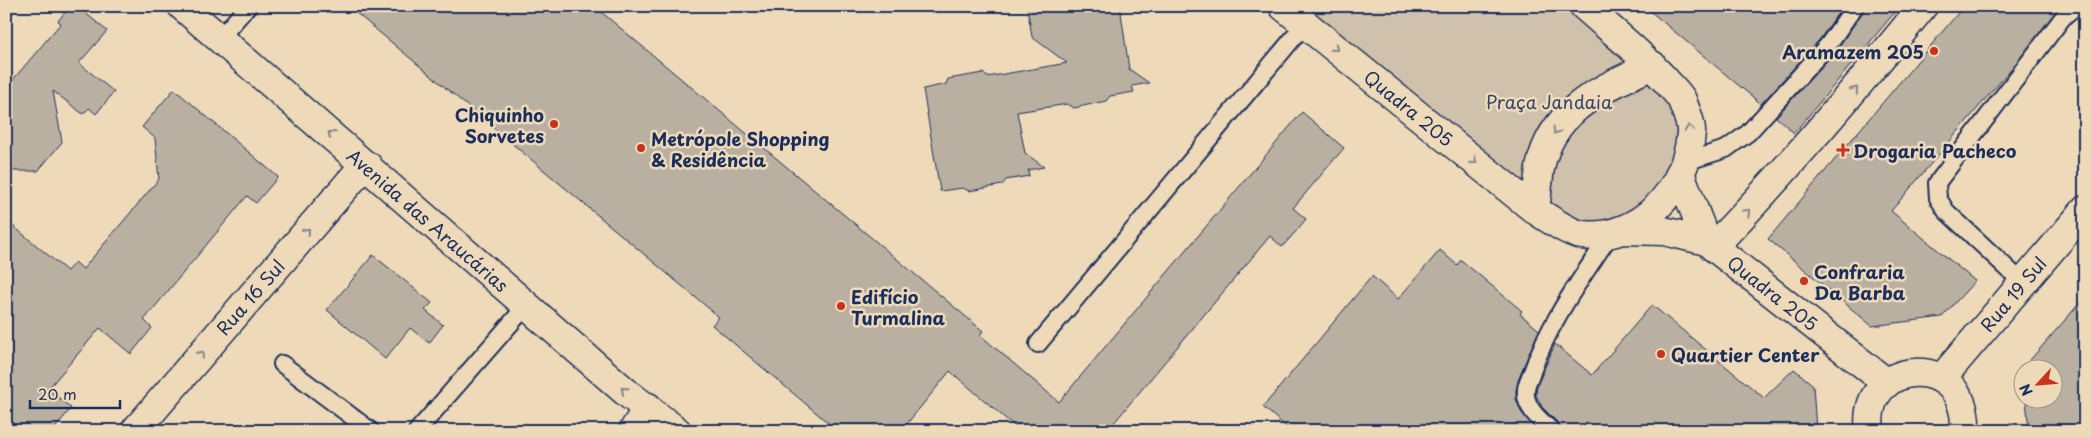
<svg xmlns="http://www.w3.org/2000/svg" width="2091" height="437" viewBox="0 0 2091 437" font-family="'Playpen Sans',sans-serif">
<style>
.green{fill:#cfc1ab;stroke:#757884}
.building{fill:#bab0a2;stroke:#1b2f5e}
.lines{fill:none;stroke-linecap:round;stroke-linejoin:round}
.service-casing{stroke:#1b2f5e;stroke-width:20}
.minor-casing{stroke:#1b2f5e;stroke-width:31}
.tertiary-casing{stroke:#1b2f5e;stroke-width:31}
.secondary-casing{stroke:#1b2f5e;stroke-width:31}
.service{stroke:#eedab8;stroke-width:16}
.minor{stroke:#eedab8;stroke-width:28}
.tertiary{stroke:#eedab8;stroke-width:28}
.secondary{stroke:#eedab8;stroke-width:28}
.oneway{stroke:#84848b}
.poi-dot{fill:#c8321e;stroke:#eedab8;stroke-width:2}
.labels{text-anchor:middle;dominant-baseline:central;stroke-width:5;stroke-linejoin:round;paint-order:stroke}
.poi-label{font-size:18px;font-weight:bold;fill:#1b2f5e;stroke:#eedab8;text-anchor:start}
.park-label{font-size:18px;fill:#36456a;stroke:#eedab8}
.street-label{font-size:18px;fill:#1b2f5e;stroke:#eedab8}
</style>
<rect width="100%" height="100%" fill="#eedab8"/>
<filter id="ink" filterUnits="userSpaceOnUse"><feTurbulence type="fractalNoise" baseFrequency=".02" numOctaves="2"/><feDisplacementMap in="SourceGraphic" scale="10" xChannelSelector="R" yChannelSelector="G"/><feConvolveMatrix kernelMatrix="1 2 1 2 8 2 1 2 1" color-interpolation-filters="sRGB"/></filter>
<g filter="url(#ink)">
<path class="green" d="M1283,6H1584L1652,65L1691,131L1661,204L1579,235Z"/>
<path class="building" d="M70,6H77L107,31L79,63L114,92L96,114L89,108L83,114L53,91L62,142L38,171H6V88L61,23L58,21Z
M348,6H594L983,331L980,335L1059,402L1302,112L1344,148L1293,208L1306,219L1298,229L1282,247L1270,236L1107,431H1020L950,371L901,431H838L712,325L719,317Z
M1027,6H1120L1129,69L1149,83L1132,86L1134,92L1110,96L1106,101L1074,108L1068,104L1017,112L1025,153L1044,167L1028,170L1029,176L1006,180L1002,185L969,191L963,188L940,191L923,89L946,84L948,79L983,73L987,77L1067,63L1032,37Z
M1644,6H1843L1820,39L1761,104Z
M1865,6H1900L1794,133L1776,117L1835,52L1863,12Z
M1964,6H2060L2020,58L1891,211L1975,281L1942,317L1872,326L1768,239Z
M174,89L278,177L256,203L247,196L144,320L152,328L131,354L100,328L48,389L71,408L53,431H6V220L67,271L75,262L83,269L159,179L155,138L142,127Z
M1440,250L1457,265L1461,260L1522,311L1520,314L1539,330L1519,377L1516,390V399L1521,412L1537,431H1291L1263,407L1372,276L1398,299Z
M373,255L432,303L425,310L443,325L429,343L410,328L385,359L327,310Z
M2085,297V431H2029L2026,400H2054V370H2027L2024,367Z
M1652,305L1764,398L1794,369L1813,385L1816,431H1562L1559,424L1542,407L1536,395L1537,386L1555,344L1592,375Z"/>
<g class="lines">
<g class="service-casing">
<path id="service" d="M220,38L248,6
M1685,162L1726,149L1748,133L1828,45L1855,6
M2023,283L1946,211L1938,198L1937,183L2064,16L2076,6
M1038,344L1305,24
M282,364L371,431
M417,431L526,306
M1552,431C1540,420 1524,407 1526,390C1526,384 1530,377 1532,372C1549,322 1581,279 1610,235"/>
</g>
<g class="minor-casing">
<path id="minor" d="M1283,6L1535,210C1546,217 1569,233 1582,235C1640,241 1687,189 1691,133C1692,124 1685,109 1682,100C1679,94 1672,88 1668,83C1642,54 1612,31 1584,6
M1680,173L1706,241
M1535,210C1537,196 1538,182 1540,168C1552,108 1603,89 1652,65
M1621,230L1664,231L1706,241L1887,383
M1713,247C1787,170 1856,89 1923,6
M135,431L355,176L368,166
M633,431L648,407"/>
</g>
<g class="tertiary-casing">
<path id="tertiary" d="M1941,379L2085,210
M1870,431C1859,358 1969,349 1965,431"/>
</g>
<g class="secondary-casing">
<path id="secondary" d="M182,6L627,393L677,431"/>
</g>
<use href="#service" class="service"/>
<use href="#minor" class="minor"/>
<use href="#tertiary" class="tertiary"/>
<use href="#secondary" class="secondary"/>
</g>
<defs><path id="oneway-chevron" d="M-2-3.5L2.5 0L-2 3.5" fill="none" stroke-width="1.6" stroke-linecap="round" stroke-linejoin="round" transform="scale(1.25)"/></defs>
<g class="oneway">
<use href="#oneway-chevron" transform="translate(1335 48) rotate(39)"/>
<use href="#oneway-chevron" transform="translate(1855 90) rotate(-51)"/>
<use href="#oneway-chevron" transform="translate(1689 128) rotate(-98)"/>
<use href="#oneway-chevron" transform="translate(1556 131) rotate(122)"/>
<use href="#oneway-chevron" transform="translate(331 134) rotate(-139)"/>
<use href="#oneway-chevron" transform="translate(1474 161) rotate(39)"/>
<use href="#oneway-chevron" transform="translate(1747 212) rotate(-46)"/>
<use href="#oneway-chevron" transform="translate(307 231) rotate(-49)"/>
<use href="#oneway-chevron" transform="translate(201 354) rotate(-49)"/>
<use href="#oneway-chevron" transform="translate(624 390) rotate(-141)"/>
</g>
</g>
<g class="poi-dot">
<circle cx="1934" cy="51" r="5"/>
<circle cx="554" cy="124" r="5"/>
<circle cx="641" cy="148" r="5"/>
<path d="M1840.5 142.5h5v5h5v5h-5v5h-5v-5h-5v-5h5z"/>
<circle cx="1804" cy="281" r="5"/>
<circle cx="841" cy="306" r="5"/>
<circle cx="1661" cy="354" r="5"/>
</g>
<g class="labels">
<g class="poi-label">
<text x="1924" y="51" text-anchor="end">Aramazem 205</text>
<text x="544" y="114" text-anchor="end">Chiquinho<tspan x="544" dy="21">Sorvetes</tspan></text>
<text x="651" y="138">Metrópole Shopping<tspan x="651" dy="21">&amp; Residência</tspan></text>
<text x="1853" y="150">Drogaria Pacheco</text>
<text x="1814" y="271">Confraria<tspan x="1814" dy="21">Da Barba</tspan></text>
<text x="851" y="296">Edifício<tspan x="851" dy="21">Turmalina</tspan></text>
<text x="1671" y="354">Quartier Center</text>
</g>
<g class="park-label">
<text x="1549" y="101">Praça Jandaia</text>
</g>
<g class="street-label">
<text transform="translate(1409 108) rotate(39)">Quadra 205</text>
<text transform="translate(428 220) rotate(41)">Avenida das Araucárias</text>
<text transform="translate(1773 293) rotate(38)">Quadra 205</text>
<text transform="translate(2013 294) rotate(-50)">Rua 19 Sul</text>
<text transform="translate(250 297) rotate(-49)">Rua 16 Sul</text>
</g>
</g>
<rect width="2091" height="437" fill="none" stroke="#eedab8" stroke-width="25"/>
<rect x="12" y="12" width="2066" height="412" fill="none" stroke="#1b2f5e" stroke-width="2" filter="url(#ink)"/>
<g transform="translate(2038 384) rotate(244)"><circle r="24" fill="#eedab8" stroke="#9a9694"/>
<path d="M0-4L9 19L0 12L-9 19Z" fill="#c8321e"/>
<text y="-8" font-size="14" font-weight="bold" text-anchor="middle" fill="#1b2f5e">N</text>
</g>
<path d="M30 400v8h90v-8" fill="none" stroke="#1b2f5e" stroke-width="2.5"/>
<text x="38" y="400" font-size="15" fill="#1b2f5e" stroke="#eedab8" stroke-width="4" paint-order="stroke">20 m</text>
</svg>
